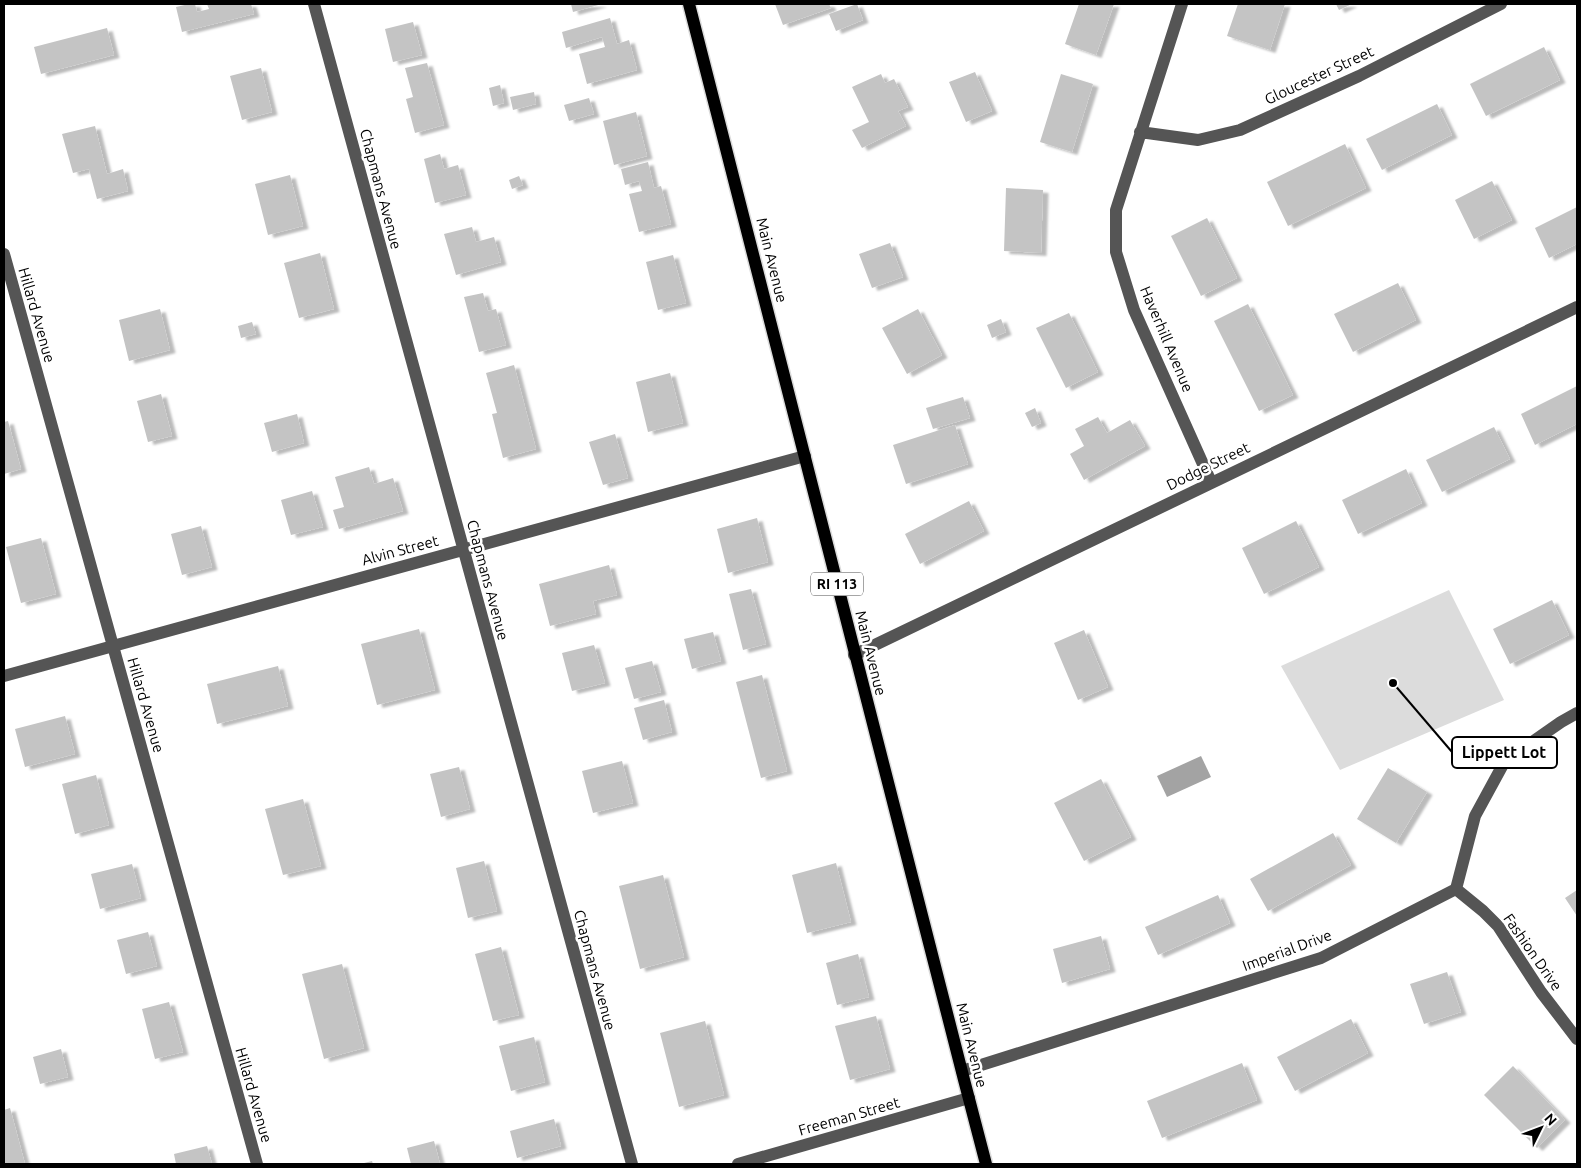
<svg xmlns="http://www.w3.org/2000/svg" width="1581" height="1168" viewBox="0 0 1581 1168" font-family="Ubuntu,sans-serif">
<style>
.green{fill:#dcdcdc}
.water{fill:#a3a3a3}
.building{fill:#c4c4c4;filter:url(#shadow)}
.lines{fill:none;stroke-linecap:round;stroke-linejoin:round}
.major-casing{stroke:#dbdbdb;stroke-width:15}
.minor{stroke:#555;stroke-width:12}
.major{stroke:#000;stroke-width:12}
.labels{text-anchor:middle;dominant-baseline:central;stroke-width:5;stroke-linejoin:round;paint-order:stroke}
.shield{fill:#fff;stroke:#4c4c4c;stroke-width:1}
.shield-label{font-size:14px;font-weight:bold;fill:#000}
.street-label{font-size:15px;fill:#000;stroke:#fff}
.leader{fill:none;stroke:#000;stroke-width:2}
.callout-dot{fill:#000;stroke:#fff;stroke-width:2}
.callout{fill:#fff;stroke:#000;stroke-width:2}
.callout-label{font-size:16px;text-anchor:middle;font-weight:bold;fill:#000}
</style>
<defs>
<filter id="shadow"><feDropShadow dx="5.5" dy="3" stdDeviation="1" flood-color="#0004"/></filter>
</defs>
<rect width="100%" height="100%" fill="#fff"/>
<path class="green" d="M1449,590L1504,700L1340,770L1281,666Z"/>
<path class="water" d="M1201,756L1211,777L1167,797L1157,776Z"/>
<path class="building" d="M189,4H195L197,12L209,9L207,4H251L254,14L182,32L176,7Z
M571,4H602L573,12Z
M775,4H829L831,8L783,25Z
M857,4L863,20L836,31L829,14Z
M1079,4H1114L1096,55L1065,44Z
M1238,4H1285L1270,50L1227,36Z
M1336,4H1352L1339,10Z
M610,18L617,44L629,40L637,70L587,84L579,54L605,47L602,37L566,48L562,32Z
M413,22L422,55L393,62L385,29Z
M107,28L114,55L41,74L34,47Z
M1544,47L1560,80L1486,116L1470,84Z
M427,63L444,125L415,133L406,99L413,97L405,68Z
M261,68L272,112L242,120L230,76Z
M975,72L992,111L966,122L949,82Z
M881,74L885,83L894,79L908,107L898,111L906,126L862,148L852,130L869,122L852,87Z
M1061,74L1093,84L1072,152L1040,142Z
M500,85L504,103L493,106L489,88Z
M534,92L536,104L513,110L510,97Z
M589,98L594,114L569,121L564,105Z
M1437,104L1452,135L1382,170L1366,139Z
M636,112L647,156L614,165L603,121Z
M95,126L107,174L123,169L128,191L97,199L89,169L73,173L62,134Z
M1345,144L1366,188L1288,226L1267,182Z
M440,154L444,169L458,165L466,195L435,203L424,159Z
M648,162L654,188L661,186L671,224L639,232L629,194L642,191L639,181L625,185L621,169Z
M290,175L303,226L268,235L255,184Z
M519,176L523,185L512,189L509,180Z
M1492,181L1512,220L1474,239L1455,200Z
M1006,188L1043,190L1041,253L1004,251Z
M1577,207V244L1549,258L1535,228Z
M1207,218L1237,278L1201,296L1171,236Z
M472,227L476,242L494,237L501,262L456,275L444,234Z
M890,243L903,277L872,288L859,254Z
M320,253L334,309L299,318L284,263Z
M673,255L686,303L658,310L646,262Z
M1398,283L1416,320L1353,352L1334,314Z
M483,293L488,311L496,309L506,345L479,352L464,297Z
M1248,304L1293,395L1259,411L1214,321Z
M160,309L170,350L129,361L119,320Z
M918,309L942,355L907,374L882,328Z
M1069,313L1098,372L1066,388L1036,328Z
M1001,319L1006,332L992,338L987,325Z
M252,322L256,334L241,338L238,326Z
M514,365L536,449L503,458L492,414L497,413L486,373Z
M670,373L683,423L648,432L636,382Z
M1577,386V424L1535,445L1521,414Z
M161,394L172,436L148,442L137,401Z
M963,397L970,418L933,429L926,408Z
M1035,408L1041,423L1032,427L1025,413Z
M297,414L304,443L272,452L264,423Z
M1098,417L1107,433L1130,420L1145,446L1084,480L1070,454L1084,446L1075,429Z
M8,421L21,469L4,474V422Z
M955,425L968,464L906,484L893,445Z
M1494,427L1510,459L1442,492L1426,460Z
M615,434L628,478L603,485L589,442Z
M369,467L374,484L393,478L403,511L339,529L333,510L344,507L335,477Z
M1406,469L1422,503L1358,534L1342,500Z
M312,491L323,527L291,535L281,500Z
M969,501L984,531L920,564L905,534Z
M757,518L768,562L728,573L717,529Z
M1296,521L1319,567L1264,594L1242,548Z
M201,526L212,567L182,575L171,534Z
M41,538L56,594L21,603L6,547Z
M609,565L617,595L593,601L596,614L550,626L539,584Z
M751,589L766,644L743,650L729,594Z
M1552,600L1569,635L1510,664L1493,629Z
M419,629L435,690L377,705L361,644Z
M1084,630L1108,687L1078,700L1054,643Z
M713,632L721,661L692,669L684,639Z
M594,645L605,683L572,691L562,653Z
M652,661L661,692L634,699L625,668Z
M278,666L288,706L217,724L207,684Z
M762,675L787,771L761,778L736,682Z
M664,700L672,732L643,740L634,708Z
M65,716L75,754L25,767L15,729Z
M622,761L633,803L593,813L582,771Z
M459,767L470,809L441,817L430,774Z
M1388,768L1427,792L1396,843L1357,819Z
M96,775L109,825L75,834L62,784Z
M1101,779L1131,837L1084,861L1054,803Z
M303,799L321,866L283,875L265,809Z
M1333,833L1351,865L1268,911L1250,879Z
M484,861L497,911L468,918L456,868Z
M836,863L851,922L807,933L792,875Z
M132,864L141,898L100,909L91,874Z
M663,875L684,957L640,969L619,886Z
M1577,890V916L1565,898Z
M1218,895L1230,923L1158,955L1145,927Z
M148,932L157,966L126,974L117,940Z
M1101,936L1110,969L1062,983L1053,949Z
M501,947L519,1015L493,1021L475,954Z
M858,954L869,997L837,1005L826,963Z
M342,964L364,1048L324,1059L302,974Z
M1447,972L1461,1012L1424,1024L1410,984Z
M169,1002L183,1052L155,1059L142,1009Z
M876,1016L890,1069L850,1080L835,1026Z
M1351,1019L1368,1053L1295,1091L1277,1057Z
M705,1021L724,1095L679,1107L660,1033Z
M534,1037L545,1082L511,1091L499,1046Z
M61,1049L68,1077L40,1084L33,1057Z
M1242,1063L1257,1100L1162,1138L1147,1101Z
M1513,1066L1565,1120L1537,1148L1484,1095Z
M10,1108L25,1164H4V1110Z
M554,1119L561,1146L517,1158L510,1131Z
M434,1141L440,1164H411L407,1148Z
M207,1146L212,1164H176L174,1154Z
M372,1161L373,1164H360Z"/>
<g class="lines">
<g class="major-casing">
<path id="major" d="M689,4C788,391 885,778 986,1164"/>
</g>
<path class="minor" d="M314,4L632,1164
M1182,4L1116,210V252L1134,310L1211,482
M1140,132L1198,140L1240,130L1359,76L1501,4
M4,254L257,1164
M854,655L1577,307
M4,676L805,456
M1456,889L1483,911L1498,926L1541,992L1577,1039
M962,1071L1321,958L1456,889L1475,816L1505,761L1561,722L1577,713
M738,1164L969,1098"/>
<use href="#major" class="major"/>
</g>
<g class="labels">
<rect class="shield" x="811" y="572.5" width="52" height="23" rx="4"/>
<g class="shield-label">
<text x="837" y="584">RI 113</text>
</g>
<g class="street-label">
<text transform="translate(1319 75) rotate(-25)">Gloucester Street</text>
<text transform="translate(381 189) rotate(75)">Chapmans Avenue</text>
<text transform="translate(772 260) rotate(76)">Main Avenue</text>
<text transform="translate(37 315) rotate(74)">Hillard Avenue</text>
<text transform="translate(1167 339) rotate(67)">Haverhill Avenue</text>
<text transform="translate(1208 466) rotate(-26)">Dodge Street</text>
<text transform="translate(400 550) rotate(-15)">Alvin Street</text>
<text transform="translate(488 580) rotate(75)">Chapmans Avenue</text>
<text transform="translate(871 653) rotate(76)">Main Avenue</text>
<text transform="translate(146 705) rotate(74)">Hillard Avenue</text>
<text transform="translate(1287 950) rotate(-20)">Imperial Drive</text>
<text transform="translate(1533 952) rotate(55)">Fashion Drive</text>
<text transform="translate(595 970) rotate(75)">Chapmans Avenue</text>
<text transform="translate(972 1045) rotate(76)">Main Avenue</text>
<text transform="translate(254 1095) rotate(74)">Hillard Avenue</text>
<text transform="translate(849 1116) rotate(-16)">Freeman Street</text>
</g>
</g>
<path class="leader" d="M1393 683L1452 752"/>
<circle class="callout-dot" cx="1393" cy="683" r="5"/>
<rect class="callout" x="1452" y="737" width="105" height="31" rx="5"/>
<g class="callout-label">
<text x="1504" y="758">Lippett Lot</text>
</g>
<rect width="1581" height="1168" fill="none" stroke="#000000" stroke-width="10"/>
<g transform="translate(1541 1128) rotate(48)" stroke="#ffffff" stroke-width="4" paint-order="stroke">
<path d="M0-4L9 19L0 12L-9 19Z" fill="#000000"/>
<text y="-8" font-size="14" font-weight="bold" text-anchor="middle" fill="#000000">N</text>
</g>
</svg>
